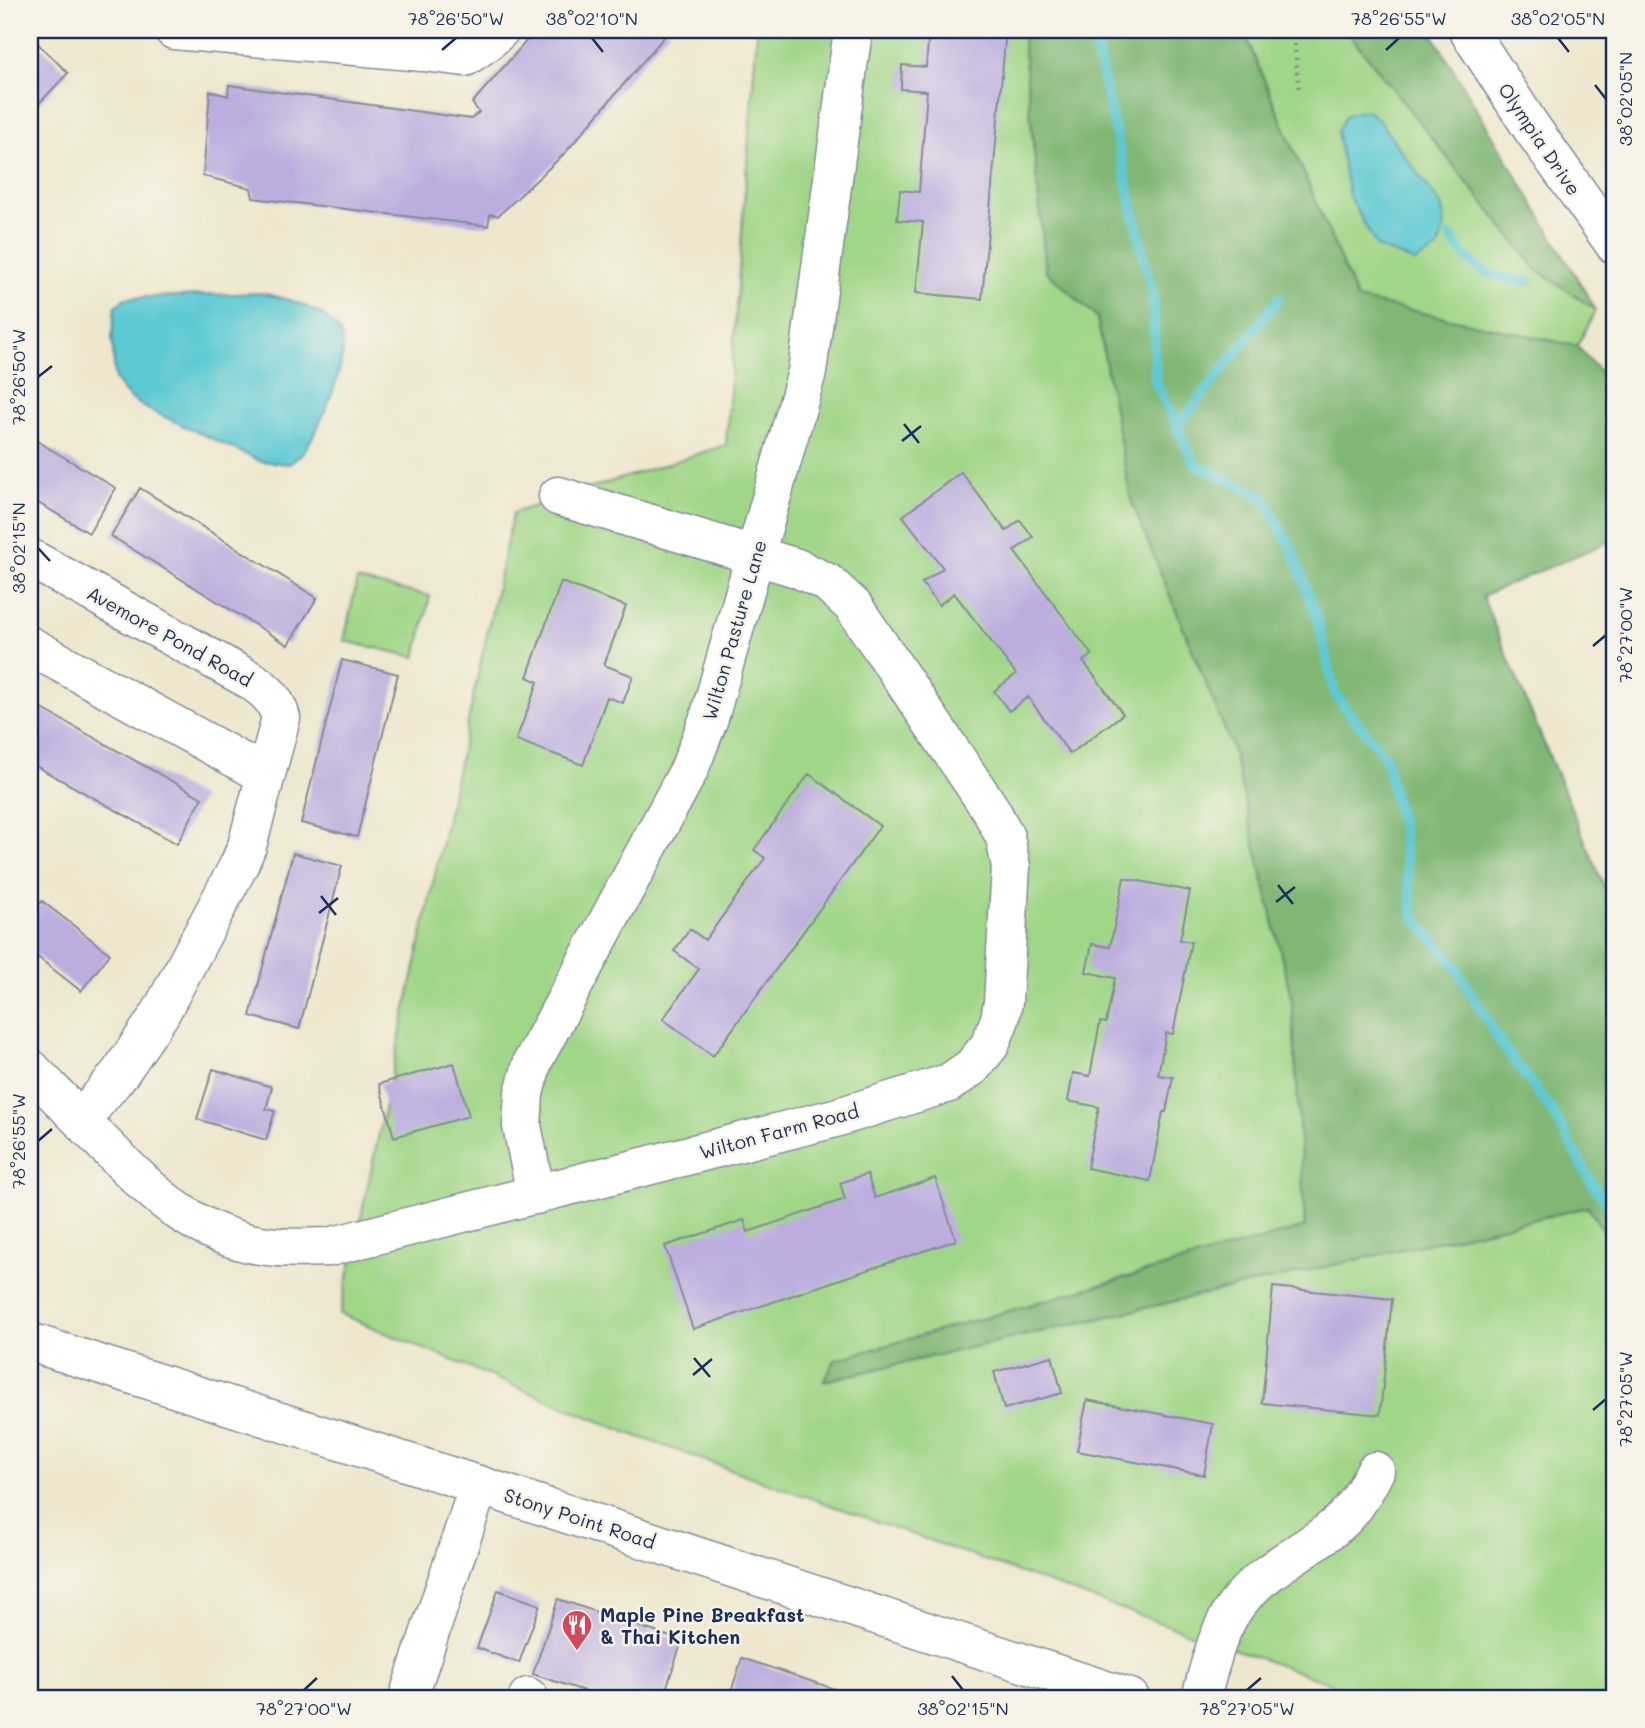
<svg xmlns="http://www.w3.org/2000/svg" width="1645" height="1728" viewBox="0 0 1645 1728" font-family="Mali,sans-serif">
<style>
.green{fill:#a0d687;stroke:#5e8272;stroke-width:2}
.forest{fill:#80b774;stroke:#4e7369;stroke-width:2}
.water{fill:#5dc9d3;stroke:#3c7c98;stroke-width:2}
.lines{fill:none;stroke-linecap:round;stroke-linejoin:round}
.stream{stroke:#5dc9d3;stroke-width:10}
.building{fill:#bcadde}
.minor-casing{stroke:#848b96;stroke-width:41}
.major-casing{stroke:#848b96;stroke-width:41}
.path{stroke:#848b96;stroke-width:4.5;stroke-dasharray:2 5;stroke-linecap:butt}
.minor{stroke:#fff;stroke-width:38}
.major{stroke:#fff;stroke-width:38}
.ticks{fill:none;stroke:#1b2f5e;stroke-width:2.5}
.labels{text-anchor:middle;dominant-baseline:central;stroke-width:5;stroke-linejoin:round;paint-order:stroke}
.street-label{font-size:19px;fill:#1b2f5e;stroke:#f7f3e8}
.poi-label{font-size:19px;font-weight:bold;fill:#1b2f5e;stroke:#f7f3e8;text-anchor:start}
.neatline{fill:none;stroke:#1b2f5e;stroke-width:2.5}
.ticks-label{font-size:18px;text-anchor:middle;fill:#1b2f5e}
</style>
<rect width="100%" height="100%" fill="#f7f3e8"/>
<filter id="ink" filterUnits="userSpaceOnUse"><feTurbulence type="fractalNoise" baseFrequency=".0143" numOctaves="2"/><feDisplacementMap in="SourceGraphic" scale="14" xChannelSelector="R" yChannelSelector="G"/><feConvolveMatrix kernelMatrix="1 2 1 2 8 2 1 2 1" color-interpolation-filters="sRGB"/></filter>
<filter id="wash" filterUnits="userSpaceOnUse"><feTurbulence type="fractalNoise" baseFrequency=".00686" numOctaves="4" result="noise"/><feDisplacementMap in="SourceGraphic" scale="28" xChannelSelector="R" yChannelSelector="G"/><feGaussianBlur stdDeviation="1.57" result="paint"/><feColorMatrix in="noise" values="0 0 0 0 0 0 0 0 0 0 0 0 0 0 0 0 0 1.4 0 .05"/><feComposite in="paint" operator="in"/></filter>
<g filter="url(#wash)">
<rect width="100%" height="100%" fill="#eee7cd"/>
<path class="green" d="M757,30H1022L1046,271L1097,317L1131,500L1232,747L1292,1000L1305,1227L835,1360L824,1381L1588,1207L1615,1249V1698H1371L628,1433L340,1314L513,513L726,445Z
M1243,30H1346L1537,270L1596,310L1577,346L1357,299Z
M357,580L430,596L416,657L344,641Z"/>
<path class="forest" d="M1022,30H1243L1357,299L1577,346L1615,389V539L1482,596L1615,912V1249L1588,1207L824,1381L835,1360L1305,1227L1292,1000L1232,747L1131,500L1097,317L1046,271Z
M1346,30H1430L1596,310L1537,270Z"/>
<path class="water" d="M1366,110L1377,118L1441,205L1445,224L1438,248L1415,262L1377,247L1349,196L1337,132L1346,115Z
M262,293C289,300 320,306 338,330C355,352 318,435 301,454C298,458 293,461 289,464L260,461L145,408L129,397L115,380L112,337L115,307L125,298Z"/>
<g class="lines">
<path class="stream" d="M1092,30L1153,297L1155,381L1195,464L1263,497L1293,551L1318,621L1335,694L1385,757L1402,831L1413,916L1456,967L1500,1042L1552,1111L1596,1190L1615,1211
M1450,236C1476,272 1486,276 1529,282
M1177,427L1279,298"/>
</g>
<g id="blocks">
<path class="building" d="M536,30H670L565,153L498,216L490,214L488,226L253,198L251,188L203,176L210,91L228,96L229,85L471,119L479,112L472,103Z
M929,30H1006L982,299L916,293L923,222L897,220L900,190L919,192L927,91L901,89L902,65L926,67Z
M32,38L68,73L30,113V41Z
M30,437L116,488L89,533L30,498Z
M961,472L1006,531L1020,520L1033,537L1014,551L1092,655L1083,661L1123,714L1070,754L1028,697L1009,711L994,691L1016,674L954,593L939,605L922,583L943,568L903,516Z
M140,488L317,598L288,645L111,536Z
M561,582L626,606L604,665L633,676L623,703L607,697L583,765L516,740L538,682L527,677Z
M342,660L398,674L357,837L301,823Z
M30,702L202,798L177,844L30,763Z
M809,774L880,826L713,1056L663,1019L699,969L674,951L690,929L705,940L765,858L754,850Z
M293,853L342,866L299,1029L250,1016Z
M1124,878L1190,891L1180,940L1191,942L1173,1034L1166,1033L1158,1075L1173,1077L1166,1112H1163L1150,1181L1087,1168L1099,1107L1068,1101L1073,1073L1090,1076L1100,1022L1106,1023L1115,978L1086,972L1092,944L1110,947Z
M42,901L110,954L81,991L30,951V918Z
M454,1063L469,1116L394,1137L379,1084Z
M213,1069L272,1087L266,1109L275,1111L266,1140L197,1119Z
M867,1174L875,1198L935,1178L956,1240L693,1329L665,1246L744,1220L748,1232L845,1199L840,1183Z
M1273,1287L1392,1299L1380,1415L1262,1403Z
M1052,1356L1062,1393L1004,1409L994,1372Z
M1087,1400L1213,1424L1204,1475L1077,1451Z
M498,1590L540,1605L519,1663L477,1648Z
M558,1599L682,1641L663,1698H605L533,1674Z
M742,1658L861,1698H729Z"/>
</g>
</g>
<g filter="url(#ink)">
<use href="#blocks" fill-opacity="0" stroke="#848b96" stroke-width="2"/>
<g class="lines">
<g class="minor-casing">
<path id="minor" d="M174,30L423,52L443,30
M1468,30L1531,127L1615,245
M423,52L465,57L487,42L500,30
M30,558L252,681C268,692 276,700 281,718L247,846L239,865L160,1014L120,1073L81,1120
M30,646L266,775
M30,1068C55,1094 80,1119 105,1145C147,1188 188,1229 249,1243C276,1249 302,1248 329,1247L835,1118L949,1083L972,1067L990,1045L1000,1019L1003,1002L1011,867L1005,837L991,810L853,606L828,583L797,568L558,496
M536,1195L522,1126L524,1093L533,1061L689,770L709,718L807,372L853,30
M528,1697L529,1698
M408,1698L479,1485
M1201,1698C1210,1665 1218,1626 1241,1599C1266,1568 1308,1550 1338,1524C1355,1510 1365,1490 1375,1471"/>
</g>
<g class="major-casing">
<path id="major" d="M30,1342L500,1492L1130,1698"/>
</g>
<path class="path" d="M1293,30L1299,90"/>
<use href="#minor" class="minor"/>
<use href="#major" class="major"/>
</g>
</g>
<path class="ticks" d="M592,38L603,52M1558,38L1569,52M442,50L456,38M1386,50L1399,38M1595,85L1606,99M38,377L52,366M904,424L919,443M902,441L921,426M38,548L50,561M1593,646L1606,635M1278,885L1293,904M321,896L336,915M1276,902L1295,887M319,913L338,898M38,1141L52,1129M694,1358L710,1377M693,1375L712,1359M1593,1410L1606,1399M952,1676L963,1690M304,1690L317,1678M1247,1690L1261,1678"/>
<defs>
<g id="restaurant-pin" transform="scale(1.575)"><path d="M0 17L-7.5 6A9.5 9.5 0 1 1 7.5 6Z" fill="#d1495b" stroke="#f7f3e8"/><path d="M-5-6h1v4h1v-4h1v4h1v-4h1v5L-1.5 .5V6h-2V.5L-5-1ZM5-6V6H3V1.5H1.5Q1.5-4 5-6Z" fill="#fff"/></g>
</defs>
<g fill-rule="evenodd">
<use href="#restaurant-pin" x="577" y="1625"/>
</g>
<g class="labels">
<g class="street-label">
<text transform="translate(1540 139) rotate(56)">Olympia Drive</text>
<text transform="translate(734 630) rotate(-74)">Wilton Pasture Lane</text>
<text transform="translate(170 636) rotate(29)">Avemore Pond Road</text>
<text transform="translate(779 1131) rotate(-15)">Wilton Farm Road</text>
<text transform="translate(580 1518) rotate(18)">Stony Point Road</text>
</g>
<g class="poi-label">
<text x="600" y="1614">Maple Pine Breakfast<tspan x="600" dy="22">&amp; Thai Kitchen</tspan></text>
</g>
</g>
<rect width="1645" height="1728" fill="none" stroke="#f7f3e8" stroke-width="77"/>
<rect x="38" y="38" width="1568" height="1652" class="neatline"/>
<g class="ticks-label">
<text x="456" y="25">78°26'50"W</text>
<text x="592" y="25">38°02'10"N</text>
<text x="1399" y="25">78°26'55"W</text>
<text x="1558" y="25">38°02'05"N</text>
<text transform="translate(1626 99) rotate(-90)" y="6">38°02'05"N</text>
<text transform="translate(19 377) rotate(-90)" y="6">78°26'50"W</text>
<text transform="translate(19 548) rotate(-90)" y="6">38°02'15"N</text>
<text transform="translate(1626 635) rotate(-90)" y="6">78°27'00"W</text>
<text transform="translate(19 1141) rotate(-90)" y="6">78°26'55"W</text>
<text transform="translate(1626 1399) rotate(-90)" y="6">78°27'05"W</text>
<text x="304" y="1715">78°27'00"W</text>
<text x="963" y="1715">38°02'15"N</text>
<text x="1247" y="1715">78°27'05"W</text>
</g>
</svg>
